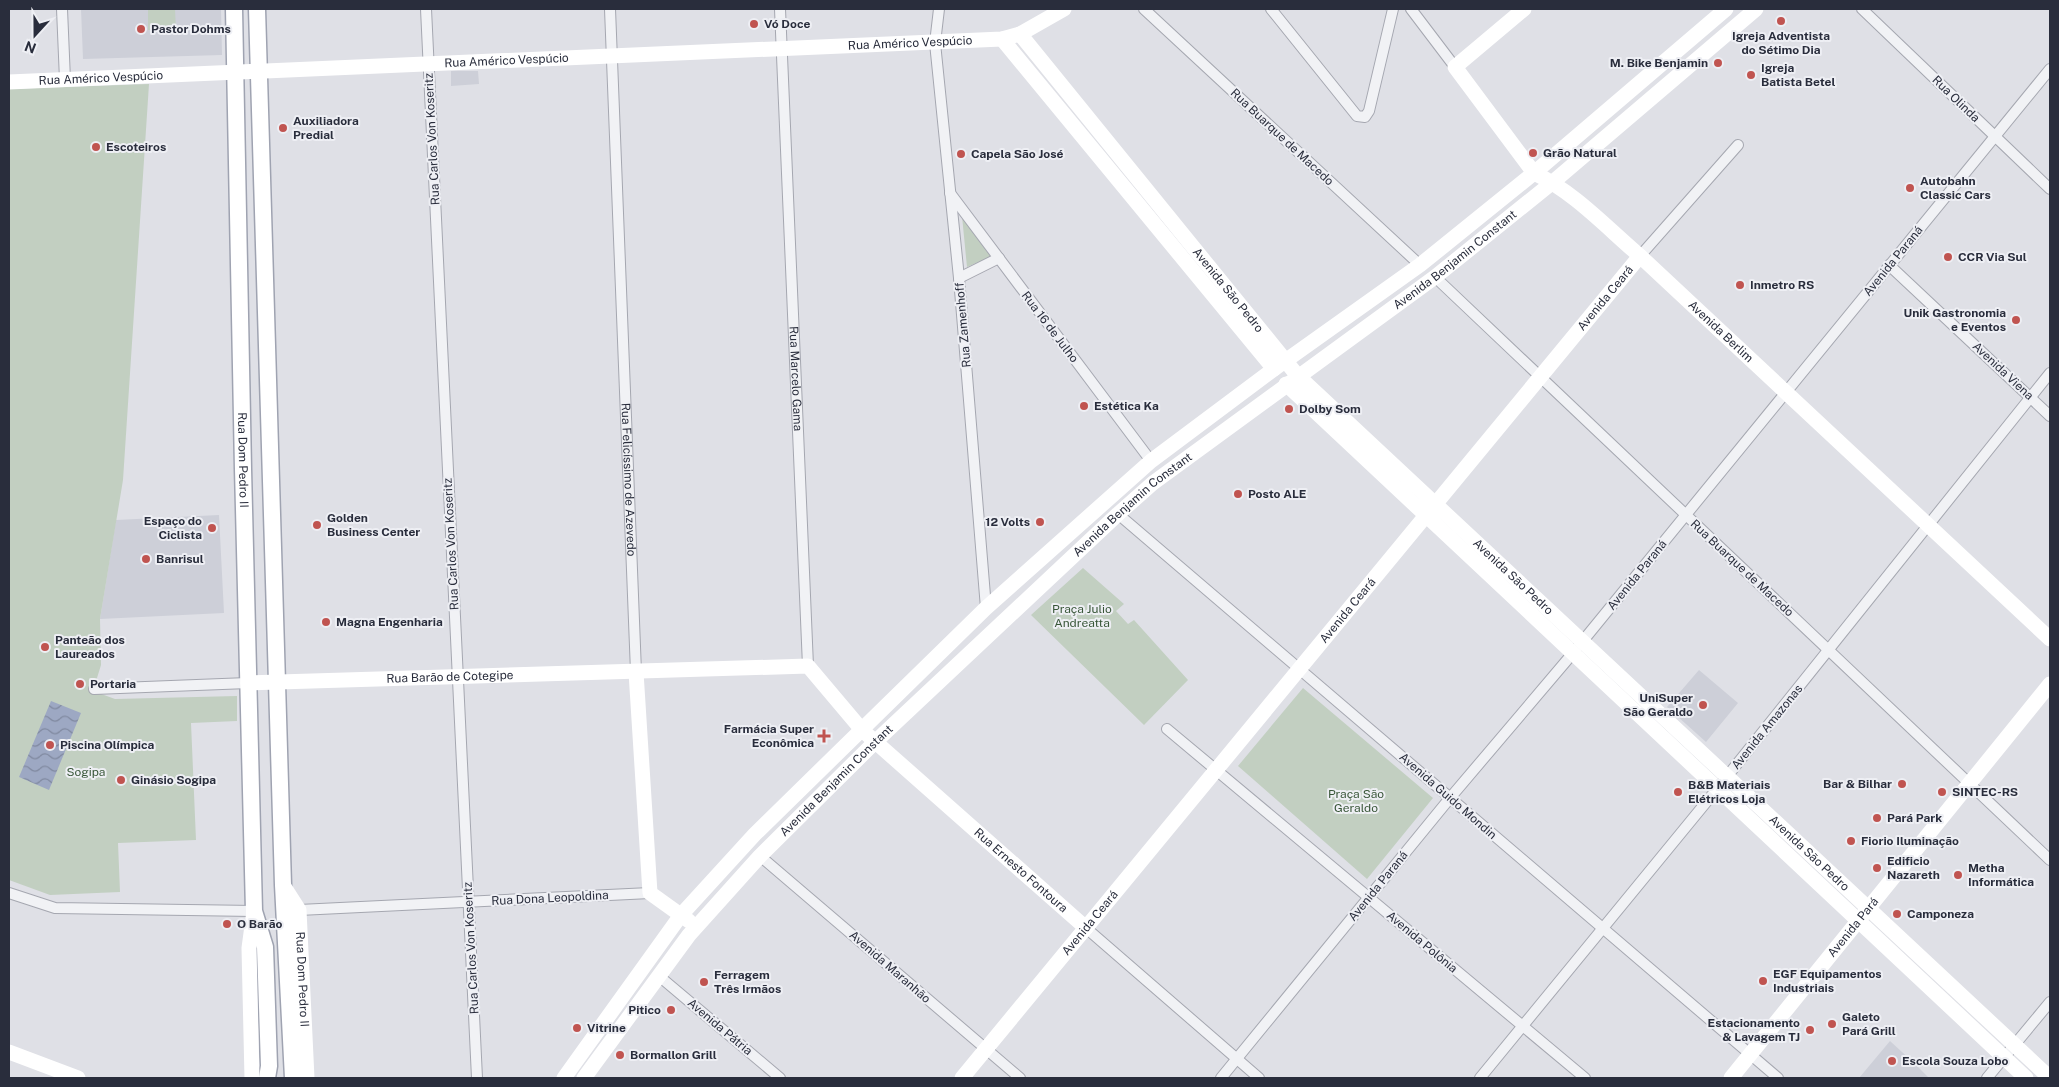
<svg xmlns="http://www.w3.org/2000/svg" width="2059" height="1087" viewBox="0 0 2059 1087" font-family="'Public Sans',sans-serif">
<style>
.built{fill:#cdcfd8}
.green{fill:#c2cfc1}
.water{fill:url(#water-waves)}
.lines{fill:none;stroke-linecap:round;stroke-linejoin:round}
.street-casing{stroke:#a5a7b0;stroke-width:12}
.primary-casing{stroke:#9fa3b1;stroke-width:19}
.street{stroke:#f1f2f5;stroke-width:10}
.secondary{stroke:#fff;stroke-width:15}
.primary{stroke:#fff;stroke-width:16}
.poi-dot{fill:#c05450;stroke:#eeeff4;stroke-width:2}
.labels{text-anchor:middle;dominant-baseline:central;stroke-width:4;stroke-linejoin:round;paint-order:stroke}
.poi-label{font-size:12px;font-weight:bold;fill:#292d3c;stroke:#eeeff4;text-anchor:start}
.street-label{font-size:12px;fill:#292d3c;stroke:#eeeff4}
.park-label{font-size:12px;fill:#385638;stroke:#eeeff4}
</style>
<defs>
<pattern id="water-waves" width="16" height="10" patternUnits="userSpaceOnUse" patternTransform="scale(1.25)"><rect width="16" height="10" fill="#9da8c3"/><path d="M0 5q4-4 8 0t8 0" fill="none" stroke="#8089a0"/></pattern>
</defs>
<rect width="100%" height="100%" fill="#dfe0e6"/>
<path class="built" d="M81,9H221L222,55L83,59Z
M451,71H478L479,84L451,86Z
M219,515L224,613L100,619L116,520Z
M1699,670L1738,703L1706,742L1667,707Z
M1890,1041L1914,1063L1929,1078H1859Z"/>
<path class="green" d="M148,9H175L176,30H148Z
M149,84L123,480L100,619L101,665L93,691L115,699L237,696V721L191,723L196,840L118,843L120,892L50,895L9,880V89Z
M962,216L992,256L967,267Z
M1083,568L1124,604L1116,611L1128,624L1134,620L1188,680L1144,725L1031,615Z
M1303,688L1433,798L1367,879L1238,766Z"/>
<path class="water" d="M51,701L81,713L49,790L19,777Z"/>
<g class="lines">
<g class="street-casing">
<g id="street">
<path d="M62,9L65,80"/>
<path d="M426,9L477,1078"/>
<path id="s1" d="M610,9L636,672"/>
<path id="s2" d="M780,9L808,666"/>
<path d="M939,9L935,43L959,278L986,608"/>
<path d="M1144,9L1420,265"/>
<path d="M1271,9L1357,116L1365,117L1369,111L1393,9"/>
<path d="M1411,9L1455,67"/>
<path d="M1862,9L2050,189"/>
<path d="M950,193L1151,461"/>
<path d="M1640,256L1738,145"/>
<path d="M1889,265L2050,416"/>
<path d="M1435,277L2050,860"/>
<path d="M959,278L999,258"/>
<path d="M1118,514L1778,1078"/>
<path d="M94,689L248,683"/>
<path d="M1167,729L1585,1078"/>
<path d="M760,856L1020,1078"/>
<path d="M9,893L55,908L254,911"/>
<path d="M299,910L650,893"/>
<path d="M1086,928L1259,1078"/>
<path d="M659,976L780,1078"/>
<path d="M1221,1078L1450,798L1573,653L2050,69"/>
<path d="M1480,1078L1717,789L2050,373"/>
<path d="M1987,1078L2050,1002"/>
</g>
</g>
<g class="primary-casing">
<g id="primary">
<path id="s11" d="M234,9L243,469L254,911L265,947L269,1066L267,1078"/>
<path d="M257,9L283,885L293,1078"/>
</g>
</g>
<use href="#street" class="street"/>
<g class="secondary">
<path id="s3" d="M1524,9L1455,67L1534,173C1574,192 1606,227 1640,256L2050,639"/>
<path id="s4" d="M1020,34L1297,375L2050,1078"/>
<path d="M1002,39L1274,369"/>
<path id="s5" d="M9,82L1002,39L1020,34L1064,9"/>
<path d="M1286,384L2026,1078"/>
<path d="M636,672L650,893L689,921"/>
<path id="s6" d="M248,683L808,666L862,730L1086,928"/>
<path id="s7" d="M283,885L299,910L307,1078"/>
<path d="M9,1052L78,1078"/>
<path d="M252,1078L249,948L254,911"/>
<path d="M564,1078L681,915L755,834L986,608L1151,461L1274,369L1420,265L1534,173L1726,9"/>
<path id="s8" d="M584,1078L689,935L760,856L875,742L1118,514L1153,483L1435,277L1553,182L1756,9"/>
<path id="s9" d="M962,1078L1640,256"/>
<path id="s10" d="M1731,1078L2050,684"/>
</g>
<use href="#primary" class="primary"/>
</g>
<g class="poi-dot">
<circle cx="1781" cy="21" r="5"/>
<circle cx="754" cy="24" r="5"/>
<circle cx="141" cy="29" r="5"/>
<circle cx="1718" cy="63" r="5"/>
<circle cx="1751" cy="75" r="5"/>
<circle cx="283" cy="128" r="5"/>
<circle cx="96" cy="147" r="5"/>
<circle cx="1533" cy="153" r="5"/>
<circle cx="961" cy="154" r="5"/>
<circle cx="1910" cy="188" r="5"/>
<circle cx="1948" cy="257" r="5"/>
<circle cx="1740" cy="285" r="5"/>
<circle cx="2016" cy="320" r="5"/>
<circle cx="1084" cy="406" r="5"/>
<circle cx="1289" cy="409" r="5"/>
<circle cx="1238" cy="494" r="5"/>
<circle cx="1040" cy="522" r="5"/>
<circle cx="317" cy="525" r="5"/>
<circle cx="212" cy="528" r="5"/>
<circle cx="146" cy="559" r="5"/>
<circle cx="326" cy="622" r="5"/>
<circle cx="45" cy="647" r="5"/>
<circle cx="80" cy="684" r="5"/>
<circle cx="1703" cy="705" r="5"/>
<path d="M821.5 728.5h5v5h5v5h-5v5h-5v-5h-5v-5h5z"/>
<circle cx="50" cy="745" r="5"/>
<circle cx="121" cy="780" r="5"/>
<circle cx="1902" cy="784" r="5"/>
<circle cx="1678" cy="792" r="5"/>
<circle cx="1942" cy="792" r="5"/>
<circle cx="1877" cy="818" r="5"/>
<circle cx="1851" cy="841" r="5"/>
<circle cx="1877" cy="868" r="5"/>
<circle cx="1958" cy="875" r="5"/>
<circle cx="1897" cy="914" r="5"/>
<circle cx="227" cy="924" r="5"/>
<circle cx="1763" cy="981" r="5"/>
<circle cx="704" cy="982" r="5"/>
<circle cx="671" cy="1010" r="5"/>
<circle cx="1832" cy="1024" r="5"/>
<circle cx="577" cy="1028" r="5"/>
<circle cx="1810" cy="1030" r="5"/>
<circle cx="620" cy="1055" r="5"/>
<circle cx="1892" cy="1061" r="5"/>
</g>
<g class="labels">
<g class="poi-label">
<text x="764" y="24">Vó Doce</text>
<text x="151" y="29">Pastor Dohms</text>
<text x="1781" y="36" text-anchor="middle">Igreja Adventista<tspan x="1781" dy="14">do Sétimo Dia</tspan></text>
<text x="1708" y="63" text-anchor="end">M. Bike Benjamin</text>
<text x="1761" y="68">Igreja<tspan x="1761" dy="14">Batista Betel</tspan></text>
<text x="293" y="121">Auxiliadora<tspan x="293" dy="14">Predial</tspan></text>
<text x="106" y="147">Escoteiros</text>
<text x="1543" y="153">Grão Natural</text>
<text x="971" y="154">Capela São José</text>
<text x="1920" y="181">Autobahn<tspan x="1920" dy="14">Classic Cars</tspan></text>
<text x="1958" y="257">CCR Via Sul</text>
<text x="1750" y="285">Inmetro RS</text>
<text x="2006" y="313" text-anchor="end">Unik Gastronomia<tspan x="2006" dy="14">e Eventos</tspan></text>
<text x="1094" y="406">Estética Ka</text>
<text x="1299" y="409">Dolby Som</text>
<text x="1248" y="494">Posto ALE</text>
<text x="327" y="518">Golden<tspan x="327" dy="14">Business Center</tspan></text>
<text x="202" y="521" text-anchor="end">Espaço do<tspan x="202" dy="14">Ciclista</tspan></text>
<text x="1030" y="522" text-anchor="end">12 Volts</text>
<text x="156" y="559">Banrisul</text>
<text x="336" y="622">Magna Engenharia</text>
<text x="55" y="640">Panteão dos<tspan x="55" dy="14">Laureados</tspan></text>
<text x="90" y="684">Portaria</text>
<text x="1693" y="698" text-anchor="end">UniSuper<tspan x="1693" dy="14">São Geraldo</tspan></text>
<text x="814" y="729" text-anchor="end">Farmácia Super<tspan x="814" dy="14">Econômica</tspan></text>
<text x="60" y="745">Piscina Olímpica</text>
<text x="131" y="780">Ginásio Sogipa</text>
<text x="1892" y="784" text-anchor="end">Bar &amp; Bilhar</text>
<text x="1688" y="785">B&amp;B Materiais<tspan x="1688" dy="14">Elétricos Loja</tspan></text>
<text x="1952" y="792">SINTEC-RS</text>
<text x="1887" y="818">Pará Park</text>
<text x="1861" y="841">Fiorio Iluminação</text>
<text x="1887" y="861">Edificio<tspan x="1887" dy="14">Nazareth</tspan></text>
<text x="1968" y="868">Metha<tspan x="1968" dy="14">Informática</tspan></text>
<text x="1907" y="914">Camponeza</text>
<text x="237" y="924">O Barão</text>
<text x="1773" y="974">EGF Equipamentos<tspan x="1773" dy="14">Industriais</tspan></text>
<text x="714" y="975">Ferragem<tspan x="714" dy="14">Três Irmãos</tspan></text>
<text x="661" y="1010" text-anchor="end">Pitico</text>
<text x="1842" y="1017">Galeto<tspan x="1842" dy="14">Pará Grill</tspan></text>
<text x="1800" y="1023" text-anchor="end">Estacionamento<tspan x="1800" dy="14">&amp; Lavagem TJ</tspan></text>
<text x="587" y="1028">Vitrine</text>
<text x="630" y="1055">Bormallon Grill</text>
<text x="1902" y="1061">Escola Souza Lobo</text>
</g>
<g class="street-label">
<text stroke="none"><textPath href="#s5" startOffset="902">Rua Américo Vespúcio</textPath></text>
<text stroke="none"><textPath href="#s5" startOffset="498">Rua Américo Vespúcio</textPath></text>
<text stroke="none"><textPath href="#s5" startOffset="92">Rua Américo Vespúcio</textPath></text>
<text transform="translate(1956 99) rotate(44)">Rua Olinda</text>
<text transform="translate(1282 137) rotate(43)">Rua Buarque de Macedo</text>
<text transform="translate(432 139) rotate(-93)">Rua Carlos Von Koseritz</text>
<text stroke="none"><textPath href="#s8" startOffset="1201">Avenida Benjamin Constant</textPath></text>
<text transform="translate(1893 261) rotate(-51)">Avenida Paraná</text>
<text stroke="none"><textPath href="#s4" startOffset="330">Avenida São Pedro</textPath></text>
<text stroke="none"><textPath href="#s9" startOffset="1011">Avenida Ceará</textPath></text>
<text transform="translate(963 325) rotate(-95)">Rua Zamenhoff</text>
<text transform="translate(1050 327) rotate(53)">Rua 16 de Julho</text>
<text stroke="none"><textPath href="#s3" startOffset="468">Avenida Berlim</textPath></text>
<text transform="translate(2003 371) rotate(43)">Avenida Viena</text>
<text stroke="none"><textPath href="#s2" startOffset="370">Rua Marcelo Gama</textPath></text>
<text stroke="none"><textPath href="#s11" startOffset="451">Rua Dom Pedro II</textPath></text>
<text stroke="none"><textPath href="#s1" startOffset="471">Rua Felicíssimo de Azevedo</textPath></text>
<text stroke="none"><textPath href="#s8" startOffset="796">Avenida Benjamin Constant</textPath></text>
<text transform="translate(451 544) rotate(-93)">Rua Carlos Von Koseritz</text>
<text transform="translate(1742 568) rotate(43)">Rua Buarque de Macedo</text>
<text transform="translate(1637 575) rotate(-51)">Avenida Paraná</text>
<text stroke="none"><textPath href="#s4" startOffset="735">Avenida São Pedro</textPath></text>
<text stroke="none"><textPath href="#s9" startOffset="606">Avenida Ceará</textPath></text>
<text stroke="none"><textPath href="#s6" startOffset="202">Rua Barão de Cotegipe</textPath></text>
<text transform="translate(1767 727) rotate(-51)">Avenida Amazonas</text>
<text stroke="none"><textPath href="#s8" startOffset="391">Avenida Benjamin Constant</textPath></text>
<text transform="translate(1448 796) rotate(41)">Avenida Guido Mondin</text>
<text stroke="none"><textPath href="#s4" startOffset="1140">Avenida São Pedro</textPath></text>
<text stroke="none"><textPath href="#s6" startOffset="856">Rua Ernesto Fontoura</textPath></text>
<text transform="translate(1378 886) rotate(-51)">Avenida Paraná</text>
<text transform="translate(550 898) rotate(-3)">Rua Dona Leopoldina</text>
<text stroke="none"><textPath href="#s9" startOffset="201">Avenida Ceará</textPath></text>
<text stroke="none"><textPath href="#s10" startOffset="194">Avenida Pará</textPath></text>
<text transform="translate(1422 942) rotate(40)">Avenida Polônia</text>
<text transform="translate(471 948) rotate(-93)">Rua Carlos Von Koseritz</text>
<text transform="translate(890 967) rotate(41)">Avenida Maranhão</text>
<text stroke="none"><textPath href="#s7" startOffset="99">Rua Dom Pedro II</textPath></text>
<text transform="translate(720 1027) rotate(40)">Avenida Pátria</text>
</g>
<g class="park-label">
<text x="1082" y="609">Praça Julio<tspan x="1082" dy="14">Andreatta</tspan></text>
<text x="86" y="772">Sogipa</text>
<text x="1356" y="794">Praça São<tspan x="1356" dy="14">Geraldo</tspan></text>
</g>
</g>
<rect width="2059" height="1087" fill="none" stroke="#292d3c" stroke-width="20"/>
<g transform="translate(35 35) rotate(201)" stroke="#eeeff4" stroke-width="4" paint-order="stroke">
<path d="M0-4L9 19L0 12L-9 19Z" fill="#292d3c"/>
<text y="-8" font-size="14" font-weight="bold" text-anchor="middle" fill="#292d3c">N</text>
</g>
</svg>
